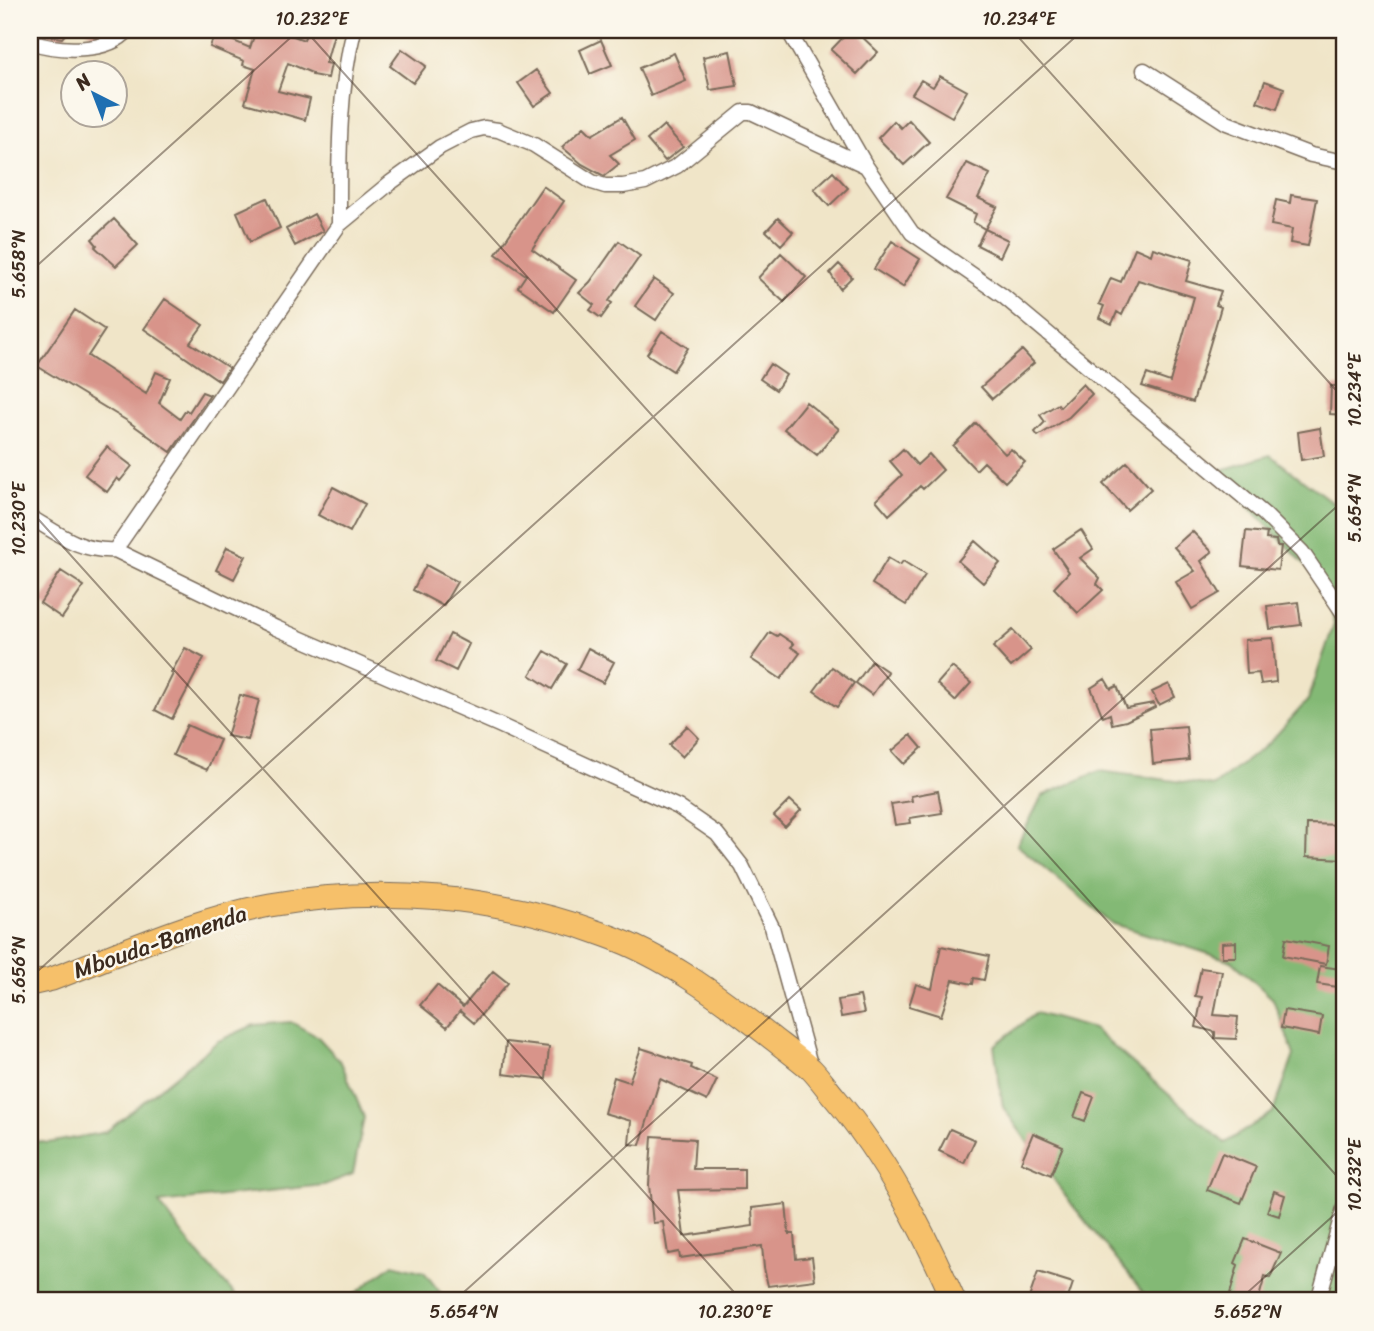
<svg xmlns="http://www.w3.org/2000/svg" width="1374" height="1331" viewBox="0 0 1374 1331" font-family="Sriracha,sans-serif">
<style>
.forest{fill:#83b975;stroke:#5f724a;stroke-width:2}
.building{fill:#d8948a}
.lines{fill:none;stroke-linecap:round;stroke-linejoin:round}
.minor-casing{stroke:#7a6b5a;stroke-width:17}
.trunk-casing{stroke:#7a6b5a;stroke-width:25}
.minor{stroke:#fff;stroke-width:14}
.trunk{stroke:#f6c06b;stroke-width:23}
.ticks{fill:none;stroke:#3b2a1e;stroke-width:2;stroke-opacity:0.45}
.labels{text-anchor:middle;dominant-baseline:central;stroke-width:5;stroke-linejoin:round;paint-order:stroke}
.street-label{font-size:23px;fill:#3b2a1e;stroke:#fbf7ec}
.neatline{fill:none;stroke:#3b2a1e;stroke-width:2.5}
.ticks-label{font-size:18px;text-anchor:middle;fill:#3b2a1e}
</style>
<rect width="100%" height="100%" fill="#fbf7ec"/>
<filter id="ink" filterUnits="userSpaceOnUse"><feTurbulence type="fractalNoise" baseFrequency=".0143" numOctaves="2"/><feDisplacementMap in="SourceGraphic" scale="14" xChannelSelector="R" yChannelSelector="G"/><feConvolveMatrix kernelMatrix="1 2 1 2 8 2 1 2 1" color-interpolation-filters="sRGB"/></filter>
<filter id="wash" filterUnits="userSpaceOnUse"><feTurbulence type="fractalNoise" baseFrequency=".00686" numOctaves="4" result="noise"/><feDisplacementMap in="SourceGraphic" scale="28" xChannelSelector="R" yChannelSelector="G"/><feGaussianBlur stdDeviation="1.57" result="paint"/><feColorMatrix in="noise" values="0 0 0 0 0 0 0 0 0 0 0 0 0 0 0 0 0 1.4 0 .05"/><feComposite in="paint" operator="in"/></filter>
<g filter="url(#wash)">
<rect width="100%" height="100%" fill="#f0e5c8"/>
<path class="forest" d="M1270,455L1344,511V1301H1154L1146,1296L1069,1201L1003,1107L994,1046L1036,1013L1093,1029L1225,1143L1273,1112L1294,1055L1273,999L1232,961L1111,923L1017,845L1042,796L1099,771L1214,786L1270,742L1308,700L1334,624L1323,583L1215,472Z
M291,1022L318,1037L341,1062L364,1117L353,1174L324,1185L159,1203L194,1249L239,1299L244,1301H30V1140L48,1143L106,1132L218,1041L254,1025Z
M393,1264L424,1272L443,1296L442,1301H346Z"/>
<g id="blocks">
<path class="building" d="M34,30H69L62,38L31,33Z
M85,30H114L96,37Z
M256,30H277L304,40L307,30H335L326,63L331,64L328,78L312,75V73L288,63L278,91L310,99L305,120L245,103L255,69L243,65L244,61L210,47L215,33L250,48Z
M850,30H855L878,52L857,74L831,50Z
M601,40L612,65L590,74L580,50Z
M402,49L426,66L413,83L390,66Z
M730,51L737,86L710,90L703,57Z
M674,53L686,81L651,96L639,68Z
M536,70L553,93L534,106L518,83Z
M940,76L967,91L952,117L912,94L921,80L933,87Z
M1265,81L1284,88L1277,109L1257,102Z
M622,117L635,140L610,155L619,164L604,176L582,164L562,147L584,127L592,135Z
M909,120L929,142L904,165L878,138L894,121L901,128Z
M664,125L683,147L665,161L647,140Z
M967,163L990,174L978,198L997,207L985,229L973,222L976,214L946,199Z
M833,172L848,188L829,206L814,189Z
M543,186L564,201L532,249L576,280L554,312L518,287L526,275L496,254Z
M1291,195L1317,199L1308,246L1290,243L1292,229L1271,225L1276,200L1290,203Z
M267,198L280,228L250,242L237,212Z
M314,214L323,231L295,246L286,229Z
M778,218L793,232L781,245L766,231Z
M114,219L138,245L116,266L95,247L97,245L92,239Z
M985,229L1008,240L1000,257L977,245Z
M619,241L640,256L609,301L612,303L601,318L590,310L594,305L579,293L590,282Z
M892,241L920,259L903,287L874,269Z
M1135,248L1151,255L1153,248L1192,260L1186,281L1221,291L1216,305L1221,307L1193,402L1142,386L1147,374L1170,382L1194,297L1138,280L1122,315L1117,312L1112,324L1099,318L1104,306L1099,304L1111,278L1121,282Z
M781,253L806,277L784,302L758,278Z
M839,264L852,277L840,289L830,273Z
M654,279L674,293L656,320L635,306Z
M165,299L203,325L190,343L229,368L220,381L144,329Z
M75,310L105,330L88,356L146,394L156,372L170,378L159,403L180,419L186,410L189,412L202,392L210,395L171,452L129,422L37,366Z
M662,331L688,348L673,371L647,354Z
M1022,350L1034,363L992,399L981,387Z
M770,364L786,375L776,390L760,379Z
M1083,384L1092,394L1069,417L1038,436L1035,432L1045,422L1040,415L1058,404L1060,407Z
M1331,386H1344V415L1330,414Z
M806,402L839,429L817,455L784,429Z
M976,423L1005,454L1011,449L1025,462L1005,482L984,462L976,470L953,446Z
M1320,428L1324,456L1301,460L1298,432Z
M107,447L132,466L120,481L117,478L107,492L85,475Z
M903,449L917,465L929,454L943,470L923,489L920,486L889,515L876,500L902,475L890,461Z
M1127,462L1151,489L1127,510L1103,484Z
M333,487L365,504L350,532L318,515Z
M1081,530L1093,549L1080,558L1100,578L1097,584L1103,590L1078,613L1054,588L1069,572L1053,549Z
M1192,531L1212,552L1201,561L1220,593L1192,609L1176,582L1195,571L1174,547Z
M1246,531L1267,533L1266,539L1276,540L1277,546H1281L1278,570L1242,566Z
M975,541L1000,563L983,583L958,561Z
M227,547L246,556L234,579L216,570Z
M888,558L900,565L903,561L925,575L906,605L872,584Z
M426,565L457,582L443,606L413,590Z
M61,571L84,586L62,618L40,603Z
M1298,602L1301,625L1270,629L1267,606Z
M1013,630L1031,650L1011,667L993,647Z
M770,632L777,636L779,634L794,644L791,647L800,653L781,679L751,659Z
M450,634L469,644L456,671L436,661Z
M1273,638L1276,682L1261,684L1259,673L1247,674L1245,640Z
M185,648L204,658L172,719L155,710L173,674L171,673Z
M588,648L614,662L603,683L577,670Z
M545,651L567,664L552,689L530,675Z
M872,661L888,672L872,695L856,683Z
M832,667L854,683L837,707L814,691Z
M952,667L971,683L955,701L937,684Z
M1105,679L1111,689L1117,686L1126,708L1154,703L1155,707L1126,721L1112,724L1110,714L1103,717L1091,688Z
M1169,684L1175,697L1159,705L1152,692Z
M240,695L259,700L248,740L227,736Z
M187,725L220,740L207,770L173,755Z
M687,726L699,738L682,757L669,745Z
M1186,726L1189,760L1153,764L1150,729Z
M911,735L922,748L904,764L892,751Z
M938,791L942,813L910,818L911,823L895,825L891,804L912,801L911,796Z
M790,800L801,810L785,827L774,816Z
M1307,824L1344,825V859L1306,857Z
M1286,938L1329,946L1326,964L1283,956Z
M1236,942V957H1222V943Z
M941,946L989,956L984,980L974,978L973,984L953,980L941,1016L909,1006L916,984L932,989Z
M1320,966L1341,969L1338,987L1317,984Z
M1201,968L1222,971L1214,1015L1238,1017L1236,1039L1215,1038V1032L1196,1027L1202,997L1195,996Z
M493,971L508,983L474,1023L460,1011L447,1027L420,1005L437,985L463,1007Z
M860,996L864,1013L841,1017L838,1000Z
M1284,1010L1322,1016L1319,1035L1281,1028Z
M506,1042L549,1047L546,1079L503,1074Z
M641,1048L692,1065L691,1068L717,1080L707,1101L660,1079L640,1145L629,1144L631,1121L604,1113L614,1077L629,1082Z
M1083,1093L1094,1097L1085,1121L1074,1117Z
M950,1129L975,1140L964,1163L939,1151Z
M1033,1133L1063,1146L1051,1175L1021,1162Z
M652,1136L695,1139L693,1169H744V1189L678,1190L684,1236L753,1226L752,1208L786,1204L789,1234H794L796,1259L812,1257L815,1280L768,1286L764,1268L762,1246L680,1258L679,1252L668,1254L663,1222L653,1223L649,1185Z
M1222,1153L1256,1167L1241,1203L1207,1190Z
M1274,1191L1285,1195L1279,1216L1267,1212Z
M1245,1239L1281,1253L1270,1278L1265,1276L1258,1301H1228L1238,1265L1235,1263Z
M1038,1272L1073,1283L1067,1301H1028Z"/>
</g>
</g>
<g filter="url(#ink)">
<use href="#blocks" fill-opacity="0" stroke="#7a6b5a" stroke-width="2"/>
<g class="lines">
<g class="minor-casing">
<path id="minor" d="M788,30L866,166L912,233L1003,296L1264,514L1302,552L1344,614
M30,42C58,51 108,54 128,30
M1144,70L1227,123L1311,155L1344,162
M339,225C339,160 338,93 354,30
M30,517C59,534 80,552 115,550L276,628L499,725L678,807L717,834L742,866L772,927L811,1068
M115,550L339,225L390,183L440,147L471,131L484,128L498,130L534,145L592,182L605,186H623L645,182L677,166L743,112H751L866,166
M1318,1301L1344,1208"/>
</g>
<g class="trunk-casing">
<path id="trunk" d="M30,984L52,979C124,952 195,919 270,905C380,885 500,896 605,935C665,956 718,996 768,1035C782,1046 797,1057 811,1069C820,1078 827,1089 835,1098C886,1158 923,1230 954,1301"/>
</g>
<use href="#minor" class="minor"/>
<use href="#trunk" class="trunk"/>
</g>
</g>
<path class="ticks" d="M305,30L1344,1184M1012,30L1344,399M30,272L299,30M30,510L742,1301M30,978L1083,30M30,1295L35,1301M454,1301L1344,500M1238,1301L1344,1206"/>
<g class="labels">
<g class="street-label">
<text transform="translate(160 942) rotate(-19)">Mbouda-Bamenda</text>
</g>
</g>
<rect width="1374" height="1331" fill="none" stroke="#fbf7ec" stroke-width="77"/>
<g transform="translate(94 94) rotate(318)"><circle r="33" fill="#fbf7ec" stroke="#aea59a" stroke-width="2"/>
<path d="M0-5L12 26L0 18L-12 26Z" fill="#1f6fb2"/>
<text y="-10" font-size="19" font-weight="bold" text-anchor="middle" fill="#3b2a1e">N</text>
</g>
<rect x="38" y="38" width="1298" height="1254" class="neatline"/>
<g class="ticks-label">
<text x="312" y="25">10.232°E</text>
<text x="1019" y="25">10.234°E</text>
<text transform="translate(19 264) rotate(-90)" y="6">5.658°N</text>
<text transform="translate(1355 390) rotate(-90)" y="6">10.234°E</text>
<text transform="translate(1355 508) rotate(-90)" y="6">5.654°N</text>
<text transform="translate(19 519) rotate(-90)" y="6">10.230°E</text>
<text transform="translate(19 970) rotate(-90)" y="6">5.656°N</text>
<text transform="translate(1355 1175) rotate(-90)" y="6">10.232°E</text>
<text x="464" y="1318">5.654°N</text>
<text x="735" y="1318">10.230°E</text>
<text x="1248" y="1318">5.652°N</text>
</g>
</svg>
